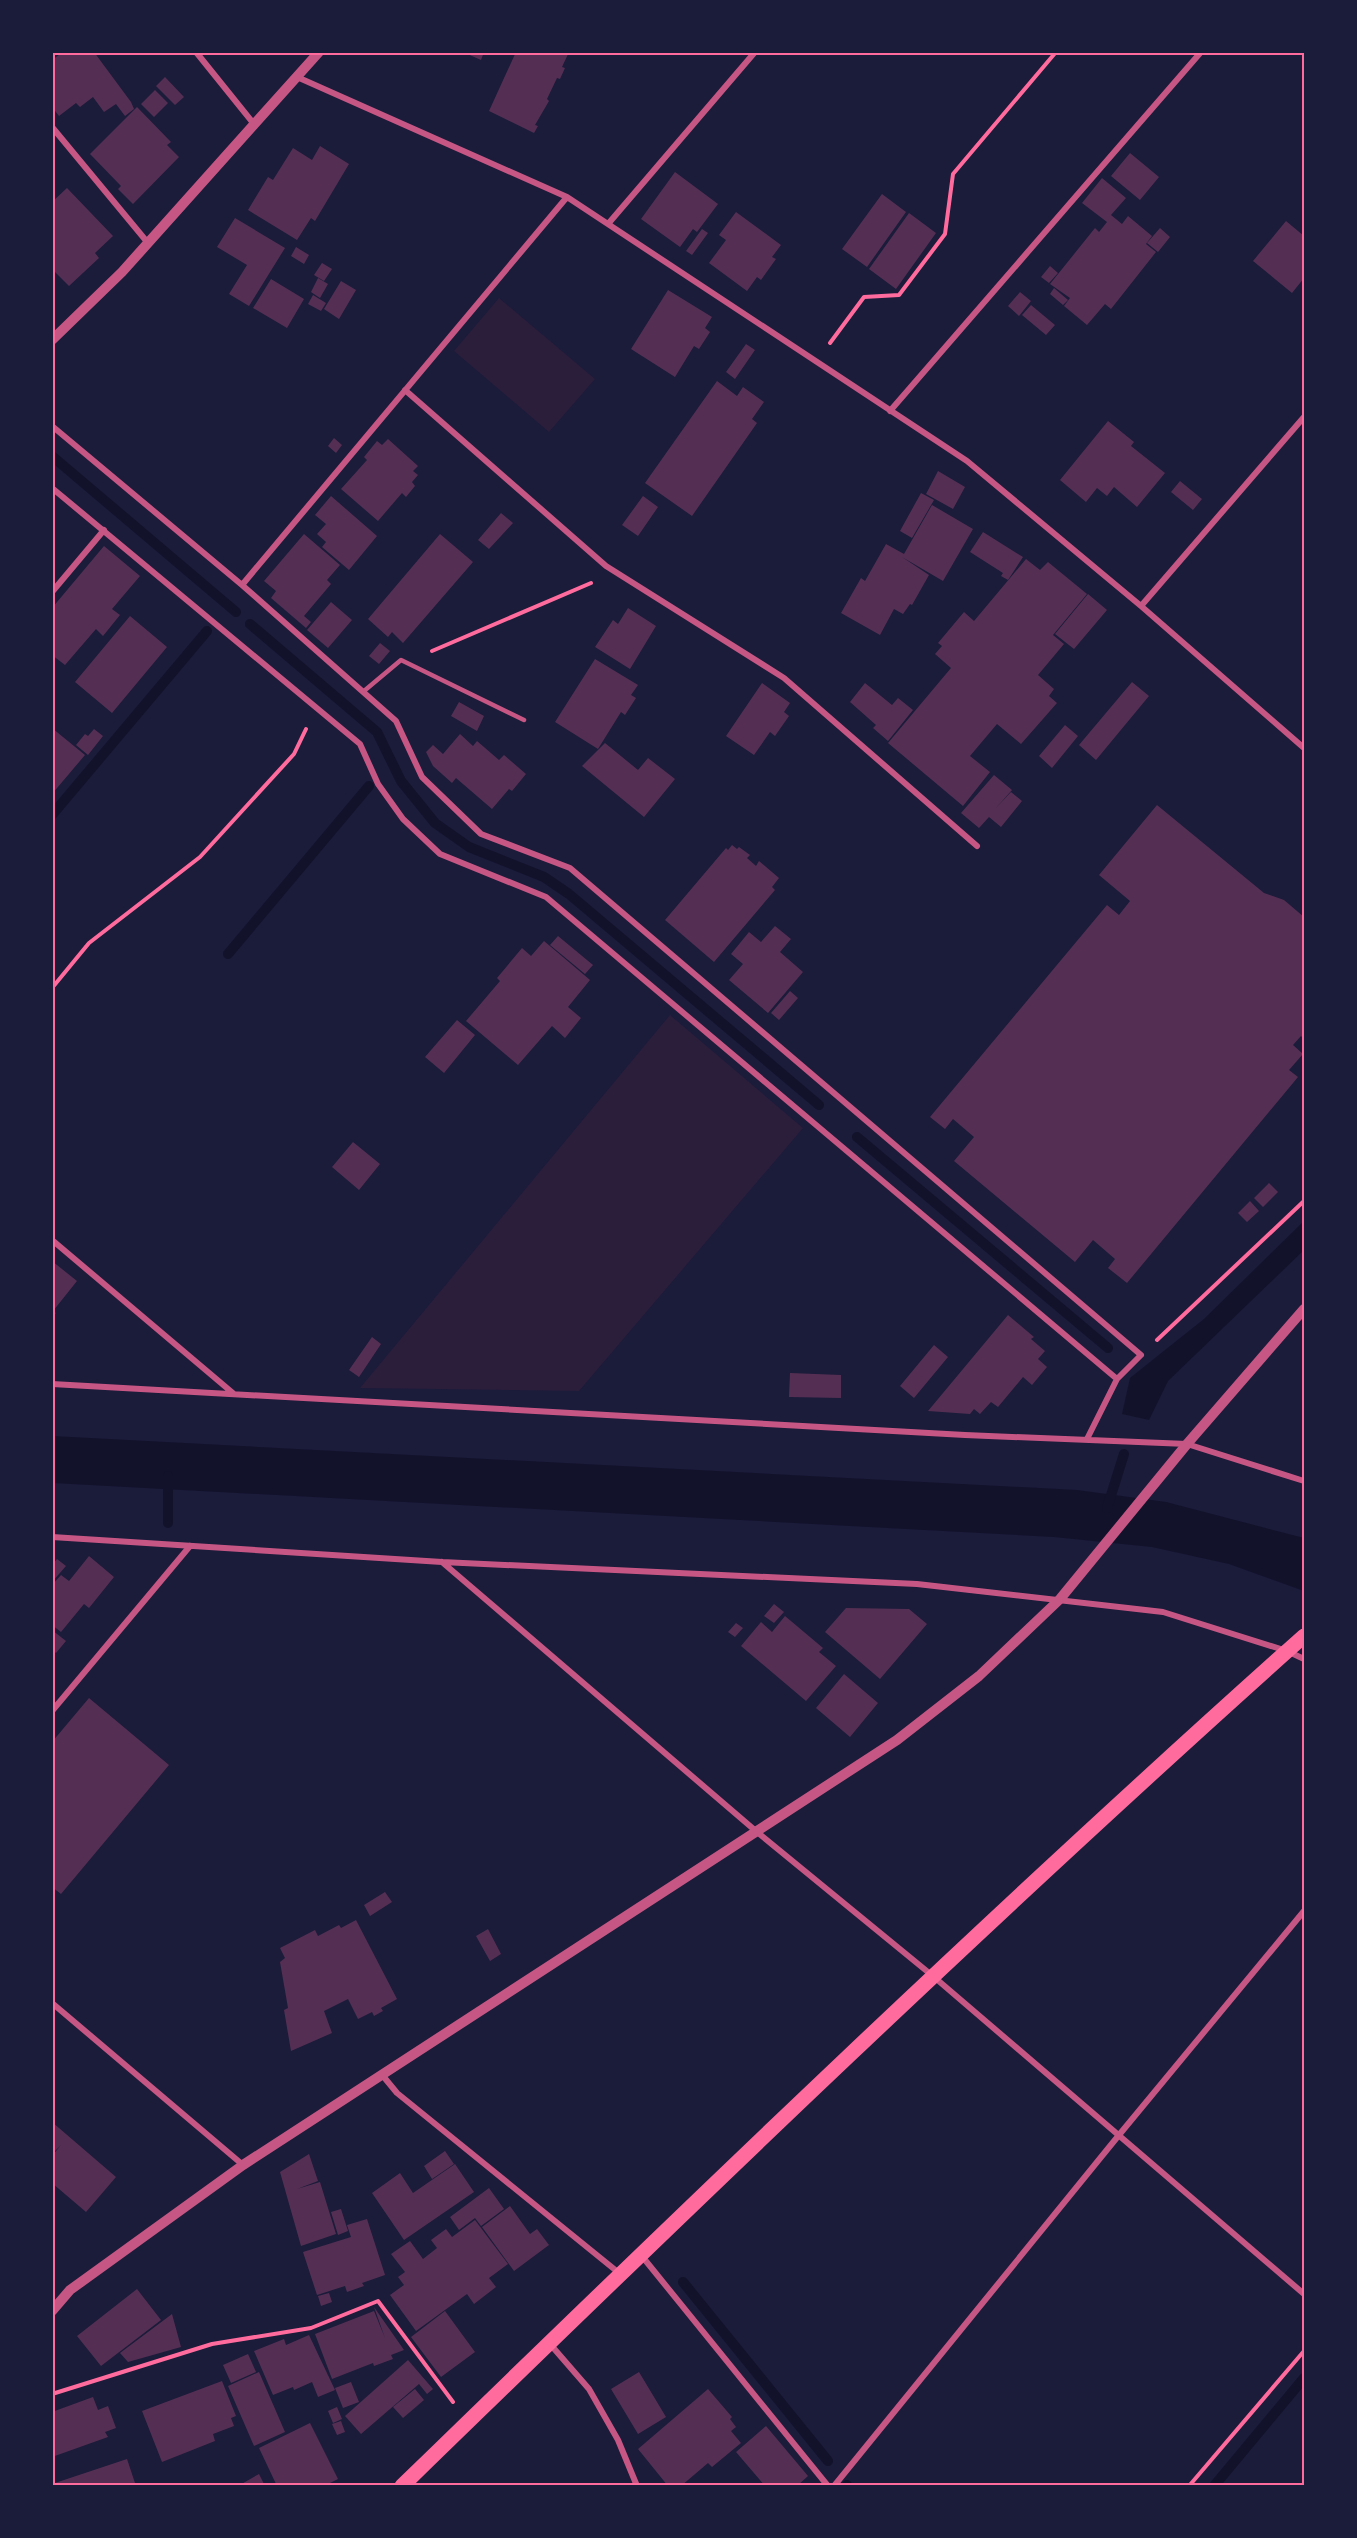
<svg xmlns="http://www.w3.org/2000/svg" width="1357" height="2538" viewBox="0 0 1357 2538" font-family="'Noto Sans',sans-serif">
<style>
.green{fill:#2a1e3b}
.water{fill:#12122b}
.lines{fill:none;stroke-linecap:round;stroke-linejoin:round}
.stream{stroke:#12122b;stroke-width:10}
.building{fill:#542f53}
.path{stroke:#ff6b9d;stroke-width:4}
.service{stroke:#c65784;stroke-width:4.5}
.minor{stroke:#c65784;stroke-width:6}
.tertiary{stroke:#c65784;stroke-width:10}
.primary{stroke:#ff6b9d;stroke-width:15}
.neatline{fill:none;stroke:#ff6b9d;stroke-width:2}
</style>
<rect width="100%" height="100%" fill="#1b1b3a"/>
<path class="green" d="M499,298L595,379L549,432L454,351Z
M670,1015L803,1128L579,1391L360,1388Z"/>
<path class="water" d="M1304,1221V1250L1168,1381L1149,1420L1122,1414L1130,1378L1204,1319Z
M52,1436L1077,1490L1166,1502L1304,1538V1591L1229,1564L1152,1547L1054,1537L53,1483Z"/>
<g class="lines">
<path class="stream" d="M52,456L236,612
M250,624L377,732L401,781L435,823L469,847L544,877L569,894L819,1105
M52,815L207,631
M228,954L369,786
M857,1137L1108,1348
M1107,1508L1124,1454
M168,1523V1476
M683,2282L828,2461
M847,2485V2486
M1214,2486L1304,2378"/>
</g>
<path class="building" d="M63,52H94L131,102L134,109L125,116L116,104L104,112L93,97L80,107L76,103L59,116L52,107V60Z
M463,52H484L481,60Z
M516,52H569L562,67L565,68L560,79L557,78L547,99L549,101L535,125L538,126L534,133L489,111Z
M165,77L184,97L175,105L156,86Z
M155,90L168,103L154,117L141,104Z
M137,107L171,142L167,145L179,157L133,204L118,189L121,186L90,154Z
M320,146L349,164L315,221L311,218L297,240L248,210L268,177L273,180L293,148L312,160Z
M1130,153L1159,177L1140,200L1111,176Z
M675,172L718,204L697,232L693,229L680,247L641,219Z
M1102,178L1126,198L1111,215L1122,224L1128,216L1152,236L1146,244L1156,252L1111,309L1105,304L1087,325L1064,306L1070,298L1050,284L1095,228L1099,232L1107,222L1082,203Z
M67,188L113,236L95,253L99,258L69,286L52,269V202Z
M882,194L906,212L867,267L842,249Z
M736,212L781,245L772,257L776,259L761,280L757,277L747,291L709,263L726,240L719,235Z
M909,213L936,233L896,289L869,269Z
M235,218L285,248L249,306L229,294L247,265L217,247Z
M1286,221L1304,236V278L1292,293L1253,261Z
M1160,228L1170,237L1158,252L1147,243Z
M702,229L708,233L692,255L686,251Z
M296,247L309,255L304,264L291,256Z
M322,263L332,269L324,281L314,275Z
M1050,266L1058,273L1049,283L1041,277Z
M318,278L328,284L320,298L311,292Z
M271,279L304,299L287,328L253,308Z
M341,281L356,290L339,319L324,309Z
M1054,288L1068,300L1063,305L1050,294Z
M668,290L712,317L705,328L710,332L699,349L694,346L675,377L631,349Z
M1020,292L1031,301L1019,316L1008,306Z
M313,295L326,303L321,311L308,304Z
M1031,305L1055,325L1046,335L1022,315Z
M746,344L755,350L735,379L726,372Z
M717,381L737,396L743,387L764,402L752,419L757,423L692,516L645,483Z
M1108,421L1134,442L1131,446L1165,473L1137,507L1114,487L1107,496L1097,488L1086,502L1060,480Z
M334,438L342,445L336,453L328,446Z
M388,439L418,466L413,471L418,475L412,482L415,486L406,497L402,493L378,521L341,489L367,460L364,457L377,441L382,445Z
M938,471L965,487L953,509L926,494Z
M1180,481L1202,499L1193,510L1171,492Z
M921,493L934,500L912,538L900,531Z
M331,496L377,536L349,570L322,547L326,542L317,534L326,524L315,515Z
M643,496L658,507L638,536L622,525Z
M932,505L973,529L943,581L902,557L929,575L912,605L910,604L903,614L894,609L880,635L841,613L861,578L865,581L886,544L904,554Z
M501,513L513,523L489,549L478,540Z
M983,532L1023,557L1008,580L1001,576L1003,573L970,552Z
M304,534L340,565L327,580L331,584L304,616L311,622L306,628L271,598L276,591L264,581Z
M440,534L473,562L403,643L392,632L388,637L368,619Z
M104,546L140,576L112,609L120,615L103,636L96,629L65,665L52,655V608Z
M1026,559L1040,570L1048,562L1087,594L1053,635L1064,644L1038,675L1054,689L1049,696L1057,703L1021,744L997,724L970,756L990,772L963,806L888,743L951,668L935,654L942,646L938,643L964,612L974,621Z
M1088,594L1107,610L1074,649L1055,634Z
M331,602L352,620L328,648L307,630Z
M628,608L656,626L630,669L595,647L613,620L618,624Z
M130,616L167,647L112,713L75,682Z
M380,643L390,651L379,664L369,656Z
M595,659L638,685L631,695L636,698L625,715L621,712L598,749L555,722Z
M1132,682L1149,696L1096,760L1079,745Z
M762,683L790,703L784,712L789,716L775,736L770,732L754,755L726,736Z
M865,683L892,705L898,698L913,710L888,741L873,728L876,725L850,702Z
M459,702L484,716L477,731L451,716Z
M1065,725L1078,736L1052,768L1039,756Z
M52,728L85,755L52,794Z
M94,729L103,736L88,755L76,745L85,734L88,736Z
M460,734L473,746L477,741L499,760L504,755L526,774L512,791L509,789L492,809L456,778L452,783L433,766L426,752L433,745L443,754Z
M605,743L638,770L648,758L675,779L644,817L582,766Z
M994,775L1012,790L995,809L1011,792L1022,801L1001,827L989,817L979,828L961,813Z
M1157,805L1264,893L1284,900L1304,917V1039L1301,1036L1293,1045L1303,1054L1289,1070L1298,1077L1127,1283L1108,1268L1115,1259L1093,1240L1075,1262L954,1161L974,1137L953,1119L945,1129L930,1117L1107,905L1119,915L1130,901L1099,875Z
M732,845L737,849L739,847L750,855L747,858L756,866L759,861L779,878L772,887L775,890L714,962L665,920L726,848L728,850Z
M775,926L791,939L780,952L803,972L768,1013L729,980L743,964L731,954L749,932L761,942Z
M558,936L593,965L585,974L550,945Z
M544,941L590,980L568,1007L581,1018L565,1038L552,1026L518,1065L466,1021L500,981L497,978L522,948L531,956Z
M790,991L798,998L779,1020L771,1013Z
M457,1020L475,1035L444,1073L425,1057Z
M353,1142L380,1164L359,1190L332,1167Z
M1269,1183L1278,1192L1263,1207L1254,1198Z
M1250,1201L1259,1211L1247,1222L1238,1213Z
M52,1261L77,1281L53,1311L56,1313L52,1317Z
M1008,1315L1034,1337L1031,1339L1045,1351L1038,1359L1047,1367L1032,1385L1023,1377L998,1407L991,1402L980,1414L974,1409L970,1414L928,1411Z
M372,1337L381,1344L359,1377L349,1370Z
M934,1345L948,1357L914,1398L900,1386Z
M790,1373L841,1375V1398L789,1397Z
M89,1556L114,1577L89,1608L84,1604L61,1632L52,1625V1585L61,1575L69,1581Z
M57,1559L66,1566L52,1582V1565Z
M774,1604L784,1612L774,1623L764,1616Z
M846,1608L909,1609L927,1624L880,1679L825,1632Z
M785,1616L823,1648L819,1652L836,1666L806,1701L741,1646L761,1622L772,1632Z
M736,1623L743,1628L735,1637L728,1632Z
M52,1630L66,1641L56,1653L52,1650Z
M844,1674L878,1703L850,1737L816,1708Z
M89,1698L169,1765L61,1894L52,1887V1742Z
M385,1892L392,1902L370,1916L364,1905Z
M356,1920L397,1999L381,2008L383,2011L374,2016L372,2012L358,2019L348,1999L324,2011L332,2033L291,2051L284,2010L288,2008L280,1962L285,1958L280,1948L315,1930L318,1936L339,1925L341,1928Z
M488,1929L501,1954L490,1961L476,1936Z
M52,2122L116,2177L86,2212L52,2183V2156L61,2145L52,2154Z
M445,2151L454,2164L432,2179L424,2166Z
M309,2154L318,2181L297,2189L320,2182L336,2234L301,2246L280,2172Z
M455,2164L474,2192L404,2240L372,2193L400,2173L413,2193Z
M489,2188L504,2209L481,2226L475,2218L459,2230L450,2217Z
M510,2206L530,2234L537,2229L549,2245L514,2271L482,2227Z
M341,2209L348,2231L338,2235L331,2212Z
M367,2219L385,2275L362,2283L364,2286L347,2292L345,2286L317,2295L303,2252L351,2237L347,2225Z
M475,2220L508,2264L489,2278L496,2287L474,2304L467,2294L416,2331L390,2295L404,2285L398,2277L405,2272L391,2254L410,2241L423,2259L437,2248L431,2240L446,2229L452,2237Z
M137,2289L161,2320L101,2366L77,2336Z
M329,2293L332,2302L321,2306L318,2296Z
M374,2307L404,2350L391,2355L393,2359L374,2366L373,2363L332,2379L315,2334L374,2311L385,2338Z
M445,2311L475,2352L441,2377L411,2337Z
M172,2314L181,2347L128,2362L120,2353Z
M309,2335L335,2390L318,2397L312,2382L294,2390L293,2387L273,2395L254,2351L284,2339L286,2345Z
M248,2354L256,2372L231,2383L223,2365Z
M408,2360L433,2389L427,2394L419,2384L361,2434L345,2416Z
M259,2372L285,2432L254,2446L228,2386Z
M639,2372L666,2417L638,2434L611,2389Z
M222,2381L236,2416L231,2418L234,2426L213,2434L215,2441L162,2462L142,2411Z
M351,2382L359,2402L343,2408L335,2388Z
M415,2389L424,2400L403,2418L393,2407Z
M708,2389L732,2417L730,2419L736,2427L731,2431L741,2443L712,2467L708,2463L681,2486H668L638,2449Z
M93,2397L98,2410L108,2406L116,2428L105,2432L108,2437L52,2457V2412Z
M337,2407L342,2419L333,2423L328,2411Z
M341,2421L345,2432L337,2435L332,2424Z
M310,2423L338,2479L324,2486H277L259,2448Z
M766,2426L808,2476L797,2486H765L736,2452Z
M127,2459L136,2486H52V2484Z
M259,2474L265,2486H238Z"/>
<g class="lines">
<path class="path" d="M830,343L864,297L899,295L945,234L953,174L1056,52
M432,651L591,583
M52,988L89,943L200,857L294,754L306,729
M1157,1340L1304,1201
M52,2394L212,2344L311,2328L378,2301L453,2402
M1189,2486L1304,2351"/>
<path class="service" d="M364,691L401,660L524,720"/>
<path class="minor" d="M196,52L254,124
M297,77L567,197L967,461L1141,606L1304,748
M52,127L148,243
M608,224L755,52
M405,390L606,566L784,678L977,846
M890,411L1201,52
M52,426L242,585L567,197
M52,488L360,744L378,784L403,819L440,854L546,897L1117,1379
M242,585L396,721L422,777L481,834L570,868L1141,1355L1117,1379L1087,1439
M52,592L104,530
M1141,606L1304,417
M52,1240L234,1394
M52,1384L965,1435L1187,1444L1304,1481
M52,1537L442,1562L917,1584L1163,1612L1287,1651L1304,1659
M442,1562L757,1832L934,1977L1304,2294
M52,1711L190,1546
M52,2003L243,2165
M383,2076L397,2093L619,2273
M641,2255L828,2486
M550,2344L589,2389L618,2440L637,2486
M834,2486L1119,2135L1304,1911"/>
<path class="tertiary" d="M52,340L122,272L319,52
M52,2311L70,2290L243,2165L897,1740L979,1676L1060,1599L1187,1444L1304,1309"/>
<path class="primary" d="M402,2486C698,2198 996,1911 1304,1636"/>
</g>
<rect width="1357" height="2538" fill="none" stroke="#1b1b3a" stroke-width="108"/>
<rect x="54" y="54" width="1249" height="2430" class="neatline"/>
</svg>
